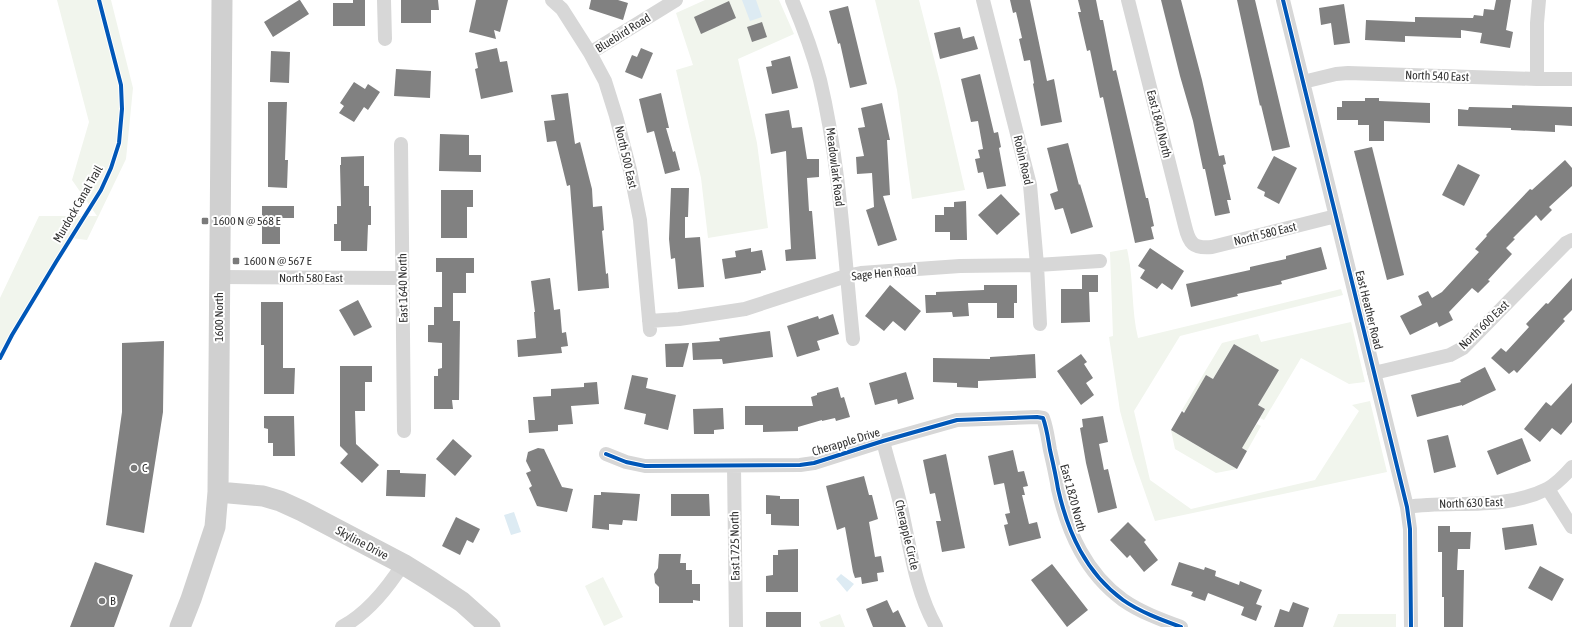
<svg xmlns="http://www.w3.org/2000/svg" width="1572" height="627" viewBox="0 0 1572 627" font-family="'Asap Condensed',sans-serif">
<style>
.green{fill:#f1f5ed}
.water{fill:#ddebf3}
.building{fill:#818181}
.lines{fill:none;stroke-linecap:round;stroke-linejoin:round}
.street{stroke:#d7d7d7;stroke-width:14}
.secondary{stroke:#d0d0d0;stroke-width:21}
.cycleway-casing{stroke:#fff;stroke-width:6}
.cycleway{stroke:#0057b8;stroke-width:4}
.poi-dot{fill:#7a7a7a;stroke:#fff;stroke-width:1.5}
.labels{text-anchor:middle;dominant-baseline:central;stroke-width:4;stroke-linejoin:round;paint-order:stroke}
.street-label{font-size:12px;fill:#333;stroke:#fff}
.poi-label{font-size:12px;fill:#333;stroke:#fff;text-anchor:start}
</style>
<rect width="100%" height="100%" fill="#fff"/>
<path class="green" d="M57,0H111L133,88L126,159L87,240L71,238L56,262L0,362V298L39,216H97L72,180L89,122Z
M705,0H779L794,34L738,59L757,143L768,228L708,238L701,178L676,70L693,65L676,13Z
M875,0H919L940,82L965,190L912,199L897,90Z
M1127,249C1134,279 1131,309 1138,338L1341,289L1343,295L1180,336L1134,411L1150,480L1191,509L1315,480L1359,411L1352,405L1370,401L1387,472L1155,521L1133,458L1120,411L1109,337L1113,336L1110,252Z
M1351,322L1365,382L1349,384L1301,358L1264,420L1260,418L1265,409L1258,405L1278,370L1234,344L1213,379L1206,375L1188,413L1182,410L1222,343L1258,334L1261,342Z
M1257,424L1261,426L1247,451L1236,444L1245,428L1252,432Z
M1171,430L1237,469L1216,473L1175,449Z
M603,577L623,617L604,626L585,586Z
M840,614L845,627H821L819,622Z
M1338,614H1396V627H1333Z"/>
<path class="water" d="M742,0H756L762,17L750,21Z
M514,512L521,532L511,535L504,515Z
M841,574L854,584L847,592L836,579Z"/>
<path class="building" d="M299,0H300L309,14L273,37L264,22Z
M353,0H365V26H333V3H353Z
M401,0H438L439,10H431V23H401Z
M476,0H508L500,32L494,30L496,39L469,32Z
M591,0H618L628,3L623,20L589,9Z
M1010,0H1030L1047,81L1054,79L1062,122L1041,126L1033,84L1034,83L1030,60L1024,61L1019,39L1022,38L1016,12L1013,13Z
M1078,0H1096L1100,20H1103L1113,71L1116,70L1146,198H1148L1154,226L1151,227L1154,239L1135,243L1103,97L1100,98L1090,50L1087,51L1078,12H1081Z
M1161,0H1181L1202,80L1219,156L1224,155L1226,164L1223,165L1231,200H1227L1230,213L1215,216L1205,169H1203L1193,121L1180,76Z
M1237,0H1255L1290,147L1272,151L1261,105L1260,106Z
M1496,0H1511L1506,30L1513,32L1510,48L1480,43L1482,33L1461,30V38L1405,36V42L1365,40L1366,20L1415,22V17L1473,18L1474,15L1483,16L1484,9L1494,10Z
M729,1L736,18L701,34L694,17Z
M1344,4L1350,43L1334,45L1331,23L1321,25L1319,8Z
M848,6L867,84L850,88L840,43L838,44L829,11Z
M762,22L767,37L752,42L747,27Z
M960,27L963,39L974,36L978,49L940,59L934,33Z
M497,48L500,62L507,61L513,92L481,99L475,69L478,68L475,53Z
M641,48L653,53L642,79L625,72L632,55L637,57Z
M271,51L290,52L289,83L270,82Z
M790,56L798,88L772,94L766,67L772,66L771,61Z
M396,69L431,71L430,98L394,96Z
M980,74L994,133L998,132L1001,147L999,148L1006,186L987,189L983,172L978,173L975,159L980,158L978,150L983,149L978,121L971,122L961,79Z
M354,82L365,89L368,84L380,92L368,110L364,107L354,122L339,113L344,106L340,103Z
M568,93L575,144L580,142L592,189L593,207L602,206L604,230L602,231L606,274L608,273L609,288L578,291L570,185L567,186L556,141L547,142L544,121L555,120L551,95Z
M661,93L669,128H666L673,152L675,151L680,170L665,174L654,131L647,133L639,99Z
M1365,98H1379V101L1430,103V123L1384,121V141H1369V125H1358V120H1337V107H1342V101H1365Z
M268,102H287L285,160H288L287,188L268,187Z
M882,103L890,140H887L890,195L883,196L897,240L878,246L866,210L874,207L872,173L857,174L856,157L864,156L858,128L865,127L861,108Z
M1512,105L1572,107V126L1555,125V132L1511,130V128L1458,126V109L1468,110L1469,107L1512,108Z
M789,110L792,128L802,127L807,159H819V177L807,178L809,211H812L816,259L786,261L785,250L791,249L786,151L771,154L765,114Z
M440,134L469,135V155H481V172L439,171Z
M1068,143L1079,185L1080,184L1093,227L1071,234L1063,208L1055,210L1050,194L1058,191L1047,148Z
M1372,147L1404,275L1387,280L1354,151Z
M364,156V186H369V206H371V225H368L367,251H341V241H334V224H337V206H341L340,165H341V157Z
M1274,156L1297,168L1279,204L1264,196L1265,192L1257,188Z
M1565,160L1572,168V186L1549,207L1552,210L1541,221L1536,215L1513,238L1515,239L1506,248L1512,254L1488,280L1490,281L1478,293L1472,288L1449,312L1453,320L1439,327L1437,322L1410,335L1400,316L1422,305L1418,296L1428,291L1432,298L1442,292L1479,252L1475,249L1487,236L1486,235L1530,189L1532,190Z
M1458,164L1480,175L1464,206L1442,195Z
M671,188H689L688,217H685V238L700,237L704,287L678,289L675,258L671,259L669,239Z
M441,190H473V207H467V238H441Z
M1001,194L1020,214L997,235L978,215Z
M966,201L967,240H950V232H935V215H944V207H954V202Z
M262,206H294V218H280V244H262Z
M1321,247L1327,269L1281,281L1282,284L1237,294L1238,296L1191,307L1186,284L1250,270V267L1286,259V256Z
M751,248V252L762,250L766,270L761,271V273L725,279L722,259L736,257L735,251Z
M1150,248L1184,271L1172,290L1162,283L1157,289L1140,278L1145,270L1138,266Z
M436,258H474V273H466V293H453V321H460L459,400H452L453,409H434V376H438V369L442,368V343L428,342V325H434V307H442V272H436Z
M1082,275H1098V292H1089L1090,322L1061,323V289H1082Z
M550,278L554,310L560,309L562,333L566,332L568,346L561,347L562,353L518,357L517,340L536,338L534,312H535L531,281Z
M1572,278V310L1563,319L1565,321L1517,373L1514,370L1509,374L1491,358L1501,348L1506,352L1529,327L1526,324L1546,303L1548,304Z
M890,285L921,311L905,331L893,321L884,331L865,316Z
M984,285H1017V303H1014V318H997V303H968L969,316L953,317L952,312L926,313L925,295H936V292L984,290Z
M358,300L372,327L354,336L339,310Z
M261,302H283V368H295L294,394H264V345H261Z
M833,314L839,334L817,341L820,350L797,357L787,326L818,316L819,319Z
M770,331L773,357L723,364L722,359L693,360L692,343L720,341L719,338Z
M164,341L163,412L144,533L106,525L122,412V343Z
M689,343L683,367H666L665,344Z
M1234,344L1279,370L1258,405L1265,409L1242,448L1247,451L1237,469L1171,430L1182,411L1184,413L1206,375L1213,379Z
M1035,354L1036,378L978,381V388L957,387V383L933,382V358L990,359V357Z
M1081,354L1087,362L1084,364L1093,378L1086,383L1094,395L1081,405L1057,371Z
M340,366H372V382H365V411H355L356,444L379,465L362,483L340,463L348,454L340,446Z
M1485,367L1496,390L1462,406V405L1417,417L1411,395L1461,382L1460,380Z
M906,372L914,399L898,404L897,399L875,405L869,383Z
M632,375L648,378L646,388L676,395L668,430L644,424L646,414L624,409Z
M597,382L599,404L571,406L573,424L558,425V431L529,433L528,420H535L533,397L551,396V389L584,387V383Z
M1572,383V422L1561,435L1552,428L1540,442L1524,429L1546,402L1551,406Z
M838,387L841,398L844,397L850,417L836,421L835,418L822,421V420L798,427V431L763,432V425H745V406H813L811,397L817,395V393Z
M723,408L724,429L714,430V434H694L693,409Z
M264,416H294L295,456H273V443H268V429L264,428Z
M1103,416L1108,442L1099,444L1104,470L1108,469L1117,508L1098,513L1086,463L1080,428L1083,427L1082,419Z
M1448,435L1456,467L1434,473L1427,440Z
M1522,438L1531,461L1497,475L1487,451Z
M453,439L472,456L455,476L436,459Z
M538,448L544,449L562,487L573,489L567,512L537,506L529,488L532,486L526,473L531,471L526,461L528,452Z
M1013,450L1018,472L1024,471L1028,486L1023,487L1025,495H1022L1029,524L1037,522L1041,538L1009,546L1004,525L1008,524L1005,514L1010,513L1004,483L994,485L988,456Z
M946,454L965,548L942,552L936,521H941L935,493L930,494L923,460Z
M387,470H400V473L426,474L425,497L386,496Z
M864,476L869,495H872L878,519L869,522L875,557L881,556L884,572L877,573L878,581L862,584L861,577L855,578L853,572L845,527L837,530L826,486Z
M601,492L640,494L637,521L623,520L622,525L609,524V530L592,528L594,495H601Z
M671,494H709L710,516H671Z
M766,495L780,496V499H799V526L771,525V514H766Z
M456,517L480,529L473,543L467,540L460,555L442,546Z
M1128,522L1146,540L1144,542L1158,560L1144,572L1130,555L1127,558L1110,540Z
M1533,524L1537,545L1505,550L1502,528Z
M1438,526H1450V532H1471L1470,549H1458L1457,570H1464L1463,627H1444V597H1442V552H1438Z
M798,549V592H766V576L773,575V555H778V550Z
M659,554H681L680,563H686V570H692V584H700V601L693,600V603H659V587L655,583L654,574L658,568Z
M95,562L133,575L114,627H70Z
M1179,562L1204,570L1205,567L1216,571L1215,576L1239,585L1240,581L1262,590L1256,604L1262,606L1256,621L1241,615L1244,607L1208,593L1205,601L1191,596L1193,592L1171,585Z
M1052,564L1088,610L1067,627L1031,580Z
M1540,566L1564,579L1552,601L1528,588Z
M887,600L893,613L898,610L906,627H873L866,609Z
M1293,602L1309,608L1303,627H1274L1280,609L1289,612Z
M766,612H801V627H766Z"/>
<g class="lines">
<path class="street" d="M384,0L385,39
M552,0L562,9L590,53L605,81L616,116L630,170L640,220L650,330
M792,0C803,26 813,53 820,80C840,164 844,252 853,339
M983,0L1030,185L1037,265L1040,324
M1128,0L1185,226C1189,243 1193,249 1212,247L1336,216
M1283,0L1407,507L1410,529L1411,627
M590,53L676,0
M1537,79V23L1539,0
M1303,82L1336,74L1348,73L1537,79H1572
M401,144L404,431
M220,277L403,278
M649,321L679,319L745,309L846,276L861,273L960,266L1037,265L1100,261
M1374,373L1450,355L1463,348L1566,243L1572,240
M883,441C888,462 895,482 900,503C910,545 915,590 936,627
M606,454L626,462L645,466L800,465L814,463L883,441L957,420L1037,417L1043,418C1047,429 1048,439 1050,450C1053,463 1056,476 1058,489C1068,533 1086,573 1123,600C1140,612 1162,620 1181,627
M734,466L736,627
M1548,489L1572,527
M1407,507C1453,500 1503,511 1547,489C1556,484 1565,475 1572,467
M342,627C368,613 387,589 403,564"/>
<path class="secondary" d="M218,492L263,496L280,501L302,511L403,564L432,582L462,602L490,627
M180,627L191,599L215,527L218,492L222,0"/>
<g class="cycleway-casing">
<path id="cycleway" d="M1283,0L1407,507L1410,529L1411,627
M0,358L12,335L56,262L101,190L111,168L119,143L122,109L121,85L99,0
M606,454L626,462L645,466L800,465L814,463L883,441L957,420L1037,417L1043,418C1047,429 1048,439 1050,450C1053,463 1056,476 1058,489C1068,533 1086,573 1123,600C1140,612 1162,620 1181,627"/>
</g>
<use href="#cycleway" class="cycleway"/>
</g>
<g class="poi-dot">
<rect x="201" y="217" width="8" height="8" rx="2"/>
<rect x="232" y="257" width="8" height="8" rx="2"/>
<circle cx="134" cy="468" r="4"/>
<circle cx="102" cy="601" r="4"/>
</g>
<g class="labels">
<g class="street-label">
<text transform="translate(623 33) rotate(-32)">Bluebird Road</text>
<text transform="translate(1437 76) rotate(2)">North 540 East</text>
<text transform="translate(1159 124) rotate(76)">East 1840 North</text>
<text transform="translate(626 157) rotate(77)">North 500 East</text>
<text transform="translate(1023 160) rotate(77)">Robin Road</text>
<text transform="translate(835 167) rotate(83)">Meadowlark Road</text>
<text transform="translate(78 204) rotate(-60)">Murdock Canal Trail</text>
<text transform="translate(1265 234) rotate(-14)">North 580 East</text>
<text transform="translate(884 273) rotate(-6)">Sage Hen Road</text>
<text x="311" y="278">North 580 East</text>
<text transform="translate(403 288) rotate(-91)">East 1640 North</text>
<text transform="translate(1369 310) rotate(76)">East Heather Road</text>
<text transform="translate(219 317) rotate(-90)">1600 North</text>
<text transform="translate(1484 325) rotate(-44)">North 600 East</text>
<text transform="translate(846 442) rotate(-17)">Cherapple Drive</text>
<text transform="translate(1073 498) rotate(75)">East 1820 North</text>
<text transform="translate(1471 503) rotate(-2)">North 630 East</text>
<text transform="translate(907 535) rotate(77)">Cherapple Circle</text>
<text transform="translate(362 543) rotate(28)">Skyline Drive</text>
<text transform="translate(735 546) rotate(-91)">East 1725 North</text>
</g>
<g class="poi-label">
<text x="213" y="221">1600 N @ 568 E</text>
<text x="244" y="261">1600 N @ 567 E</text>
<text x="142" y="468">C</text>
<text x="110" y="601">B</text>
</g>
</g>
</svg>
